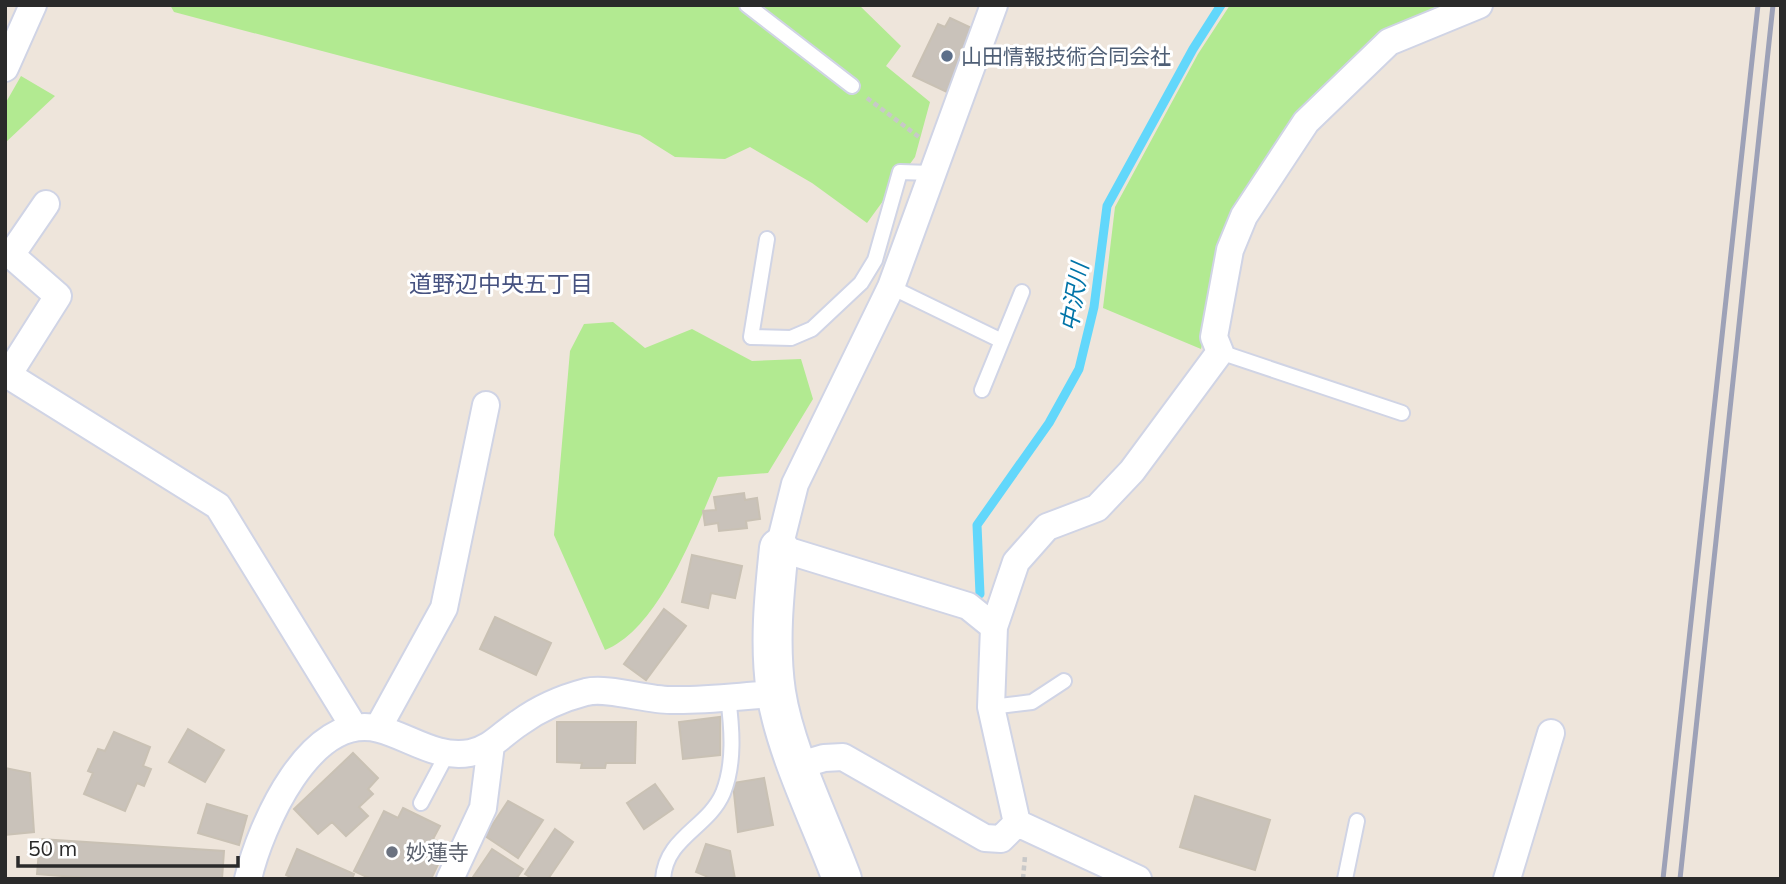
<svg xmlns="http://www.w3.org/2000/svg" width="1786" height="884" viewBox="0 0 1786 884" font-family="Mulish,'Noto Sans JP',sans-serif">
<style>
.green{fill:#b2ea91}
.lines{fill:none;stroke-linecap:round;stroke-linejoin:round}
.stream{stroke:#62d7fb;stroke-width:9}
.building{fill:#c9c2ba;stroke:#c9c1b4;stroke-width:2}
.lane-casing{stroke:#d0d4e5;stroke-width:18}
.street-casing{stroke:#d0d4e5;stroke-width:30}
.secondary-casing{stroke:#d0d4e5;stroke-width:42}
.path{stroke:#c8c8c8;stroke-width:4.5;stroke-dasharray:5 3.5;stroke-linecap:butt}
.lane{stroke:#fff;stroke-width:14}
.street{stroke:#fff;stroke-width:26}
.secondary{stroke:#fff;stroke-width:38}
.rail{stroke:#9da1b7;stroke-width:5}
.service-dot{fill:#5c6f8a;stroke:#fff;stroke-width:2.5}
.worship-dot{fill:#6b7280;stroke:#fff;stroke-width:2.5}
.labels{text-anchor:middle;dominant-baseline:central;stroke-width:6;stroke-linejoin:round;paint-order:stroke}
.service-label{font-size:21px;fill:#4e5e75;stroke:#fff;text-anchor:start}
.worship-label{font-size:21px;fill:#5b616d;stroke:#fff;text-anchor:start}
.neighbourhood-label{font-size:23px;fill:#465280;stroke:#fff}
.water-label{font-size:23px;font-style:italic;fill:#0074a8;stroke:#fff}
</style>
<rect width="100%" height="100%" fill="#eee5db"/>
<path class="green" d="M170,5H859L901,46L886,66L930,102L915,157L867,223L812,183L750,147L725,159L675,157L640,135L174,12Z
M1230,5H1439L1367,48L1225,247L1201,349L1103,308L1115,207L1198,54Z
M21,76L55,96L5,143V104Z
M613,322L645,348L692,329L752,361L801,359L813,399L768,473L718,477C696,528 659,629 605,650L554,535L570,351L584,324Z"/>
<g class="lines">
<path class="stream" d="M980,594L977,525L1049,423L1079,369L1094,307L1107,206L1193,49L1221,5"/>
</g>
<path class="building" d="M950,18L980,32L951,94L913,76L938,24L945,27Z
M744,493L745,500L757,498L760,519L746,521L747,528L719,531L718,523L705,525L703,511L716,510L714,497Z
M692,555L742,566L735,598L711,593L708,608L682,602Z
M664,609L686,626L646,680L624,664Z
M495,617L551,643L536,675L480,649Z
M720,717V755L683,759L679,722Z
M557,722H636L635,763H606L605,768H581L582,763L557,762Z
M188,729L224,750L205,782L169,762Z
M114,732L150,747L143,766L151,769L144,786L137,783L125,811L84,794L93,773L88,771L98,749L105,751Z
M353,753L378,778L368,789L373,794L359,807L368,816L346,836L332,822L318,834L294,809Z
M5,768L30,773L34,832L5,835Z
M764,778L773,825L738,832L733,783Z
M655,784L673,809L644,829L627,803Z
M1195,796L1270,820L1255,870L1180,847Z
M508,801L543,820L518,858L485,836Z
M207,804L247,816L239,845L198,833Z
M403,808L440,826L433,839L447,846L431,879H371L354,871L384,811L398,818Z
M555,829L573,842L548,879H533L525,874Z
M40,839L224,851L222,879H101L37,874Z
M706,844L730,851L735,879H704L706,876L696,872Z
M297,849L354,874L352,879H295L286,875Z
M492,849L523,869L516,879L473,877Z"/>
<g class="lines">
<g class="lane-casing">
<path id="lane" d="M747,5L852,86
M767,239L751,337L791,338L812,329L861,283L875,260L900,172L931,173
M891,287L1002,341
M1220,352L1402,413
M982,390L1022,292
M991,707L1032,702L1064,681
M421,803L447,754
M663,879C666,837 708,828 723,793C735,763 732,728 728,697
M1345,879L1357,821"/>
</g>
<g class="street-casing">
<path id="street" d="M994,5L891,287L795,484L779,548L968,606L994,627
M5,68L33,5
M46,204L11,255L58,296L8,375L218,506L354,727
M378,728L444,608L486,405
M797,766L824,758L843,757L985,838L1001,839L1017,823L991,707L994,627L1016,562L1047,527L1097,508L1132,471L1220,352L1214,337L1230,250L1244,216L1306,122L1389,42L1479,5
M1017,823L1138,879
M248,879C260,827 310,711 379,729C410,737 436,759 470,753C491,749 502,734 519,723C538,709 563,698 586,692C608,687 646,700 670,700C705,701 741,696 776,694
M450,879L483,808L491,745
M1507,879L1551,733"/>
</g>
<g class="secondary-casing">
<path id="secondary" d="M779,548C774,596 769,644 776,692C785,751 821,822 842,879"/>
</g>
<path class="path" d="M867,98L919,137
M1023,879L1025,856"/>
<use href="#lane" class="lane"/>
<use href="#street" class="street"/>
<use href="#secondary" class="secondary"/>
<path class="rail" d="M1663,879L1758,5
M1680,879L1773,5"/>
</g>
<circle class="service-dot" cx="947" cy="56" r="7"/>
<circle class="worship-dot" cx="392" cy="852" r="7"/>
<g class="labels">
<g class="service-label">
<text x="961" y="56">山田情報技術合同会社</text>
</g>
<g class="worship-label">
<text x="406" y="852">妙蓮寺</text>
</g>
<g class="neighbourhood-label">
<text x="501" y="283">道野辺中央五丁目</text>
</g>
<g class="water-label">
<text transform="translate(1074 297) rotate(-80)">中沢川</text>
</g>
</g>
<rect width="1786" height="884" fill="none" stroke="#2a2a2a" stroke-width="14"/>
<path d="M18 856v10h220v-10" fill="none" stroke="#2a2a2a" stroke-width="3.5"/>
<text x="28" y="856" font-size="21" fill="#2a2a2a" stroke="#ffffff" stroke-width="5" paint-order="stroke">50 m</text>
</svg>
